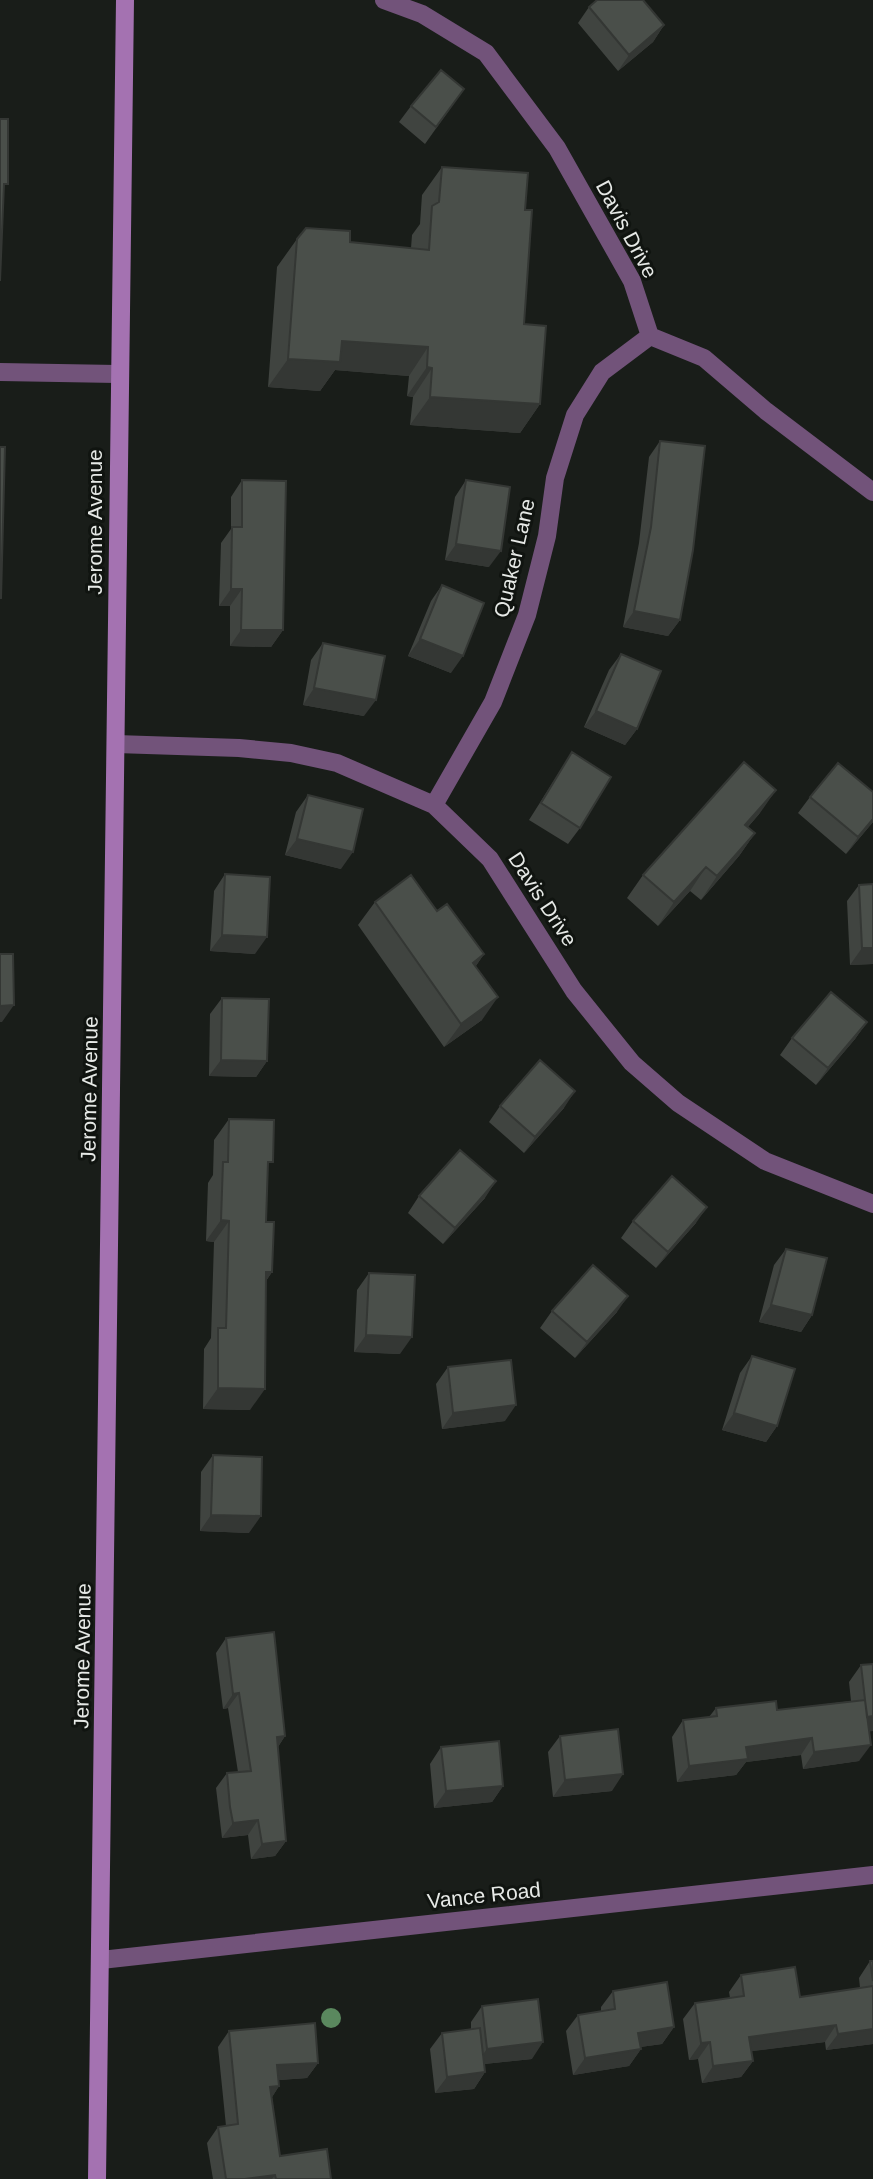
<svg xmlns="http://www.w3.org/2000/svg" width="873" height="2179" viewBox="0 0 873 2179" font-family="Helvetica,sans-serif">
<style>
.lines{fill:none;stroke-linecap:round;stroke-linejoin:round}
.minor{stroke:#72537a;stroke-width:18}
.secondary{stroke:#a472b1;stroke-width:18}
.tree{fill:#5a885e}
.wall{fill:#404440}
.shaded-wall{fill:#343734}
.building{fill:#4a4f4a;stroke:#343734;stroke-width:2}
.labels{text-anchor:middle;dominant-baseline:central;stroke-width:6;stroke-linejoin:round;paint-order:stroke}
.street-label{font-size:21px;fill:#e6e9e6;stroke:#101410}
</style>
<rect width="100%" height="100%" fill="#191d19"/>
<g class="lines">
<path class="minor" d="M384,0L422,14L486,53L557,148L632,281L650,336
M650,336L704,358L766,411L873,492
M0,372L117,374
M116,744L239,748L291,753L337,763L434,805L490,859L574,991L632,1063L678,1103L765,1161L873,1204
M434,805L493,702L527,615L547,536L555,478L575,415L602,372L650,336
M101,1960L873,1875"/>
<path class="secondary" d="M97,2179C109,1453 113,726 125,0"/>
</g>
<circle class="tree" cx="331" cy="2018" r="10"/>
<path class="wall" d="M589,7L664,25L653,42L618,71L578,23Z
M464,89L425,144L399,122L411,106Z
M442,167L525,210L524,324L540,404L520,433L410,425L413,397L407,396L409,376L335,370L320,391L268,387L277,267L297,239L411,248L412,235L420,224L422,195Z
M660,441L680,620L668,636L623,627L639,543L649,457Z
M242,480L283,630L271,647L230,646V606H219L221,543L231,529V497Z
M466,480L489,567L445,560L455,497Z
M442,585L451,673L408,656L431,601Z
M323,643L364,716L303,705L311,660Z
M621,654L637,729L625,745L584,727L609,670Z
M572,752L580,828L568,844L529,820Z
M873,792V822L846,854L798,813L810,797Z
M308,795L341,869L285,855L296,812Z
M760,813L748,827L755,833L739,856L701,900L690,891L658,926L627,898L643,875Z
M225,874L255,954L210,951L214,891Z
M859,885L873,964L850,965L847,901Z
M375,902L437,911L484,954L475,967L482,1020L444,1047L358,925Z
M222,998L267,1061L256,1077L209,1076L210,1014Z
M867,1022L855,1039L816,1085L780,1055L792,1038Z
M500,1106L564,1108L524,1153L489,1122Z
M229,1119L268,1169L266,1222L272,1272L266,1281L250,1410L203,1409L204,1349L211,1338L214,1242L206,1241L208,1183L213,1175L214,1140Z
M419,1196L485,1198L443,1244L408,1213Z
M633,1221L696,1223L656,1268L621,1238Z
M786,1249L812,1315L801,1332L759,1322L774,1265Z
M369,1273L400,1354L354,1352L357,1290Z
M552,1311L617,1312L575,1358L540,1328Z
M752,1356L777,1426L766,1442L722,1430L740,1373Z
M448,1367L505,1421L442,1429L436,1384Z
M213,1455L249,1533L200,1531L201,1472Z
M226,1638L285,1736L278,1747L286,1841L275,1856L251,1859L248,1835L222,1838L216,1788L227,1773L238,1772L228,1708L223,1709L216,1653Z
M861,1665L869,1732L859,1761L803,1769L801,1755L746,1762L736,1775L677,1782L672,1737L683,1720L709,1717L716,1708L777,1710L851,1701L849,1682Z
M560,1736L612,1791L553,1797L548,1752Z
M441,1747L503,1786L492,1802L434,1808L430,1764Z
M870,1961H873V2044L826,2050L825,2042L751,2051L753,2061L741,2077L702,2083L698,2059L689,2060L683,2019L695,2003L730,1998L729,1992L741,1975L800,1997L860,1988L859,1978Z
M613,1991L674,2027L662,2044L640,2047L641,2049L629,2066L573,2075L566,2031L578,2015L601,2011V2007Z
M482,2006L532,2059L484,2064L485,2072L474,2089L435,2093L430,2049L442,2033L471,2029V2022Z
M229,2031L318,2063L307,2078L279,2080V2086L272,2097L280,2156L331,2179H213L207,2143L218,2127L226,2126L218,2047Z"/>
<path class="shaded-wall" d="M664,25L653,42L618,71L629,55Z
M342,341L428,347L409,376L335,370L320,391L268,387L288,359Z
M427,367L432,368L413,397L407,396Z
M430,397L540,404L520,433L410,425Z
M456,544L501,551L489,567L445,560Z
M231,589H242L230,606H219Z
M634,611L680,620L668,636L623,627Z
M241,630H283L271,647L230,646Z
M420,639L463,656L451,673L408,656Z
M314,688L376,700L364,716L303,705Z
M596,711L637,729L625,745L584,727Z
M776,790L760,813L729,848L745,825Z
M873,819V822L846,854L858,837Z
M755,833L739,856L701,900L717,876Z
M297,839L353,852L341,869L285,855Z
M706,867L690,891L658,926L674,902Z
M222,935L267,937L255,954L210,951Z
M862,948H873V964L850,965Z
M484,954L468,978L473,963Z
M498,997L482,1020L444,1047L461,1024Z
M14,1005L2,1022H0V1006Z
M867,1022L855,1039L816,1085L828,1068Z
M221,1060L267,1061L256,1077L209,1076Z
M575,1091L564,1108L524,1153L535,1137Z
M496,1181L485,1198L443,1244L455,1228Z
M707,1207L696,1223L656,1268L668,1252Z
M221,1220L229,1221L214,1242L206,1241Z
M266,1272H272L257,1294Z
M628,1296L617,1312L575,1358L587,1342Z
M771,1305L812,1315L801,1332L759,1322Z
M366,1335L412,1337L400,1354L354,1352Z
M218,1388L265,1389L250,1410L203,1409Z
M516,1405L505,1421L442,1429L453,1413Z
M734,1413L777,1426L766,1442L722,1430Z
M211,1515L261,1516L249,1533L200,1531Z
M239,1693L228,1708L223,1709L233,1694Z
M873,1716V1731L855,1734L867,1717Z
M285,1736L275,1751L277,1737Z
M812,1738L801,1755L746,1762L736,1775L677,1782L689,1766L746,1747Z
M871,1745L859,1761L803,1769L814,1752Z
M623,1774L612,1791L553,1797L565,1780Z
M503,1786L492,1802L434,1808L446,1791Z
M258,1820L248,1835L222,1838L233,1823Z
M286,1841L275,1856L251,1859L262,1844Z
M836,2025L825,2042L737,2053L749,2037Z
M674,2027L662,2044L626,2049L638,2033Z
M873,2029V2044L826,2050L838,2034Z
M543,2042L532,2059L475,2065L487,2049Z
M710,2042L698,2059L689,2060L701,2043Z
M641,2049L629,2066L573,2075L585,2058Z
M753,2061L741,2077L702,2083L713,2066Z
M318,2063L307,2078L266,2081L277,2065Z
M485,2072L474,2089L435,2093L447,2077Z
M279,2086L269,2102L270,2087Z
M275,2175L272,2179H245Z"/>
<path class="building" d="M597,0H643L664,25L629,55L589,7Z
M441,70L464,89L436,127L411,106Z
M0,119H8V184H4L0,281Z
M442,167L528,173L525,210H532L524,324L546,326L540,404L430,397L432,368L427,367L428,347L342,341L340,362L288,359L297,239L306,228L350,231V242L429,250L432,206L439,202Z
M660,441L705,446L693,550L680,620L634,611L651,527Z
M0,447H5L1,598H0Z
M242,480L286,481L283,630H241L242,589H231L232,527H242Z
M466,480L510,487L501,551L456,544Z
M442,585L484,603L463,656L420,639Z
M323,643L385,656L376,700L314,688Z
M621,654L661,671L637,729L596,711Z
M572,752L611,777L580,828L541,803Z
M744,762L776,790L745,825L755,833L717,876L706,867L674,902L643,875Z
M838,763L873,792V819L858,837L810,797Z
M308,795L363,809L353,852L297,839Z
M225,874L270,877L267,937L222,935Z
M411,875L437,911L447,904L484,954L473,963L498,997L461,1024L375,902Z
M873,884V948H862L859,885Z
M0,954H13L14,1005L0,1006Z
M831,992L867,1022L828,1068L792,1038Z
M222,998L269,999L267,1061L221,1060Z
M540,1060L575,1091L535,1137L500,1106Z
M229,1119L274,1120L273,1162H268L266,1222H274L272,1272H266L265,1389L218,1388V1328H226L229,1221L221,1220L223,1162H228Z
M460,1150L496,1181L455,1228L419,1196Z
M672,1176L707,1207L668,1252L633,1221Z
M786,1249L827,1258L812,1315L771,1305Z
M593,1265L628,1296L587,1342L552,1311Z
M369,1273L415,1275L412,1337L366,1335Z
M752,1356L795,1369L777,1426L734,1413Z
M511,1360L516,1405L453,1413L448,1367Z
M213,1455L262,1457L261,1516L211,1515Z
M274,1632L285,1736L277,1737L286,1841L262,1844L258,1820L233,1823L230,1807L227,1773L251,1771L239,1693L233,1694L226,1638Z
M873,1664V1716L867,1717L861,1665Z
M865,1700L871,1745L814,1752L812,1738L746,1747L748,1759L689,1766L683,1720L717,1716L716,1708L776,1701L777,1710Z
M618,1729L623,1774L565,1780L560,1736Z
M499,1741L503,1786L446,1791L441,1747Z
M870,1961H873V1981Z
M795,1967L800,1997L873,1986V2029L838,2034L836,2025L749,2037L753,2061L713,2066L710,2042L701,2043L695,2003L744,1996L741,1975Z
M667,1982L674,2027L638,2033L641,2049L585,2058L578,2015L615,2009L613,1991Z
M538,1999L543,2042L487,2049L482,2006Z
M315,2023L318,2063L277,2065L279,2086L270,2087L280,2156L327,2149L331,2179H276L275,2175L245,2179H226L218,2127L238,2124L229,2031Z
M480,2028L485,2072L447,2077L442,2033Z"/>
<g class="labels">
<g class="street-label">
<text transform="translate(627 229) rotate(62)">Davis Drive</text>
<text transform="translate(94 522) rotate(-90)">Jerome Avenue</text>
<text transform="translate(514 558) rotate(-77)">Quaker Lane</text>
<text transform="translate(543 899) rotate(57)">Davis Drive</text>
<text transform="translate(89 1089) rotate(-89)">Jerome Avenue</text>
<text transform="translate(82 1656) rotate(-89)">Jerome Avenue</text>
<text transform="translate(484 1895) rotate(-6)">Vance Road</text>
</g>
</g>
</svg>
